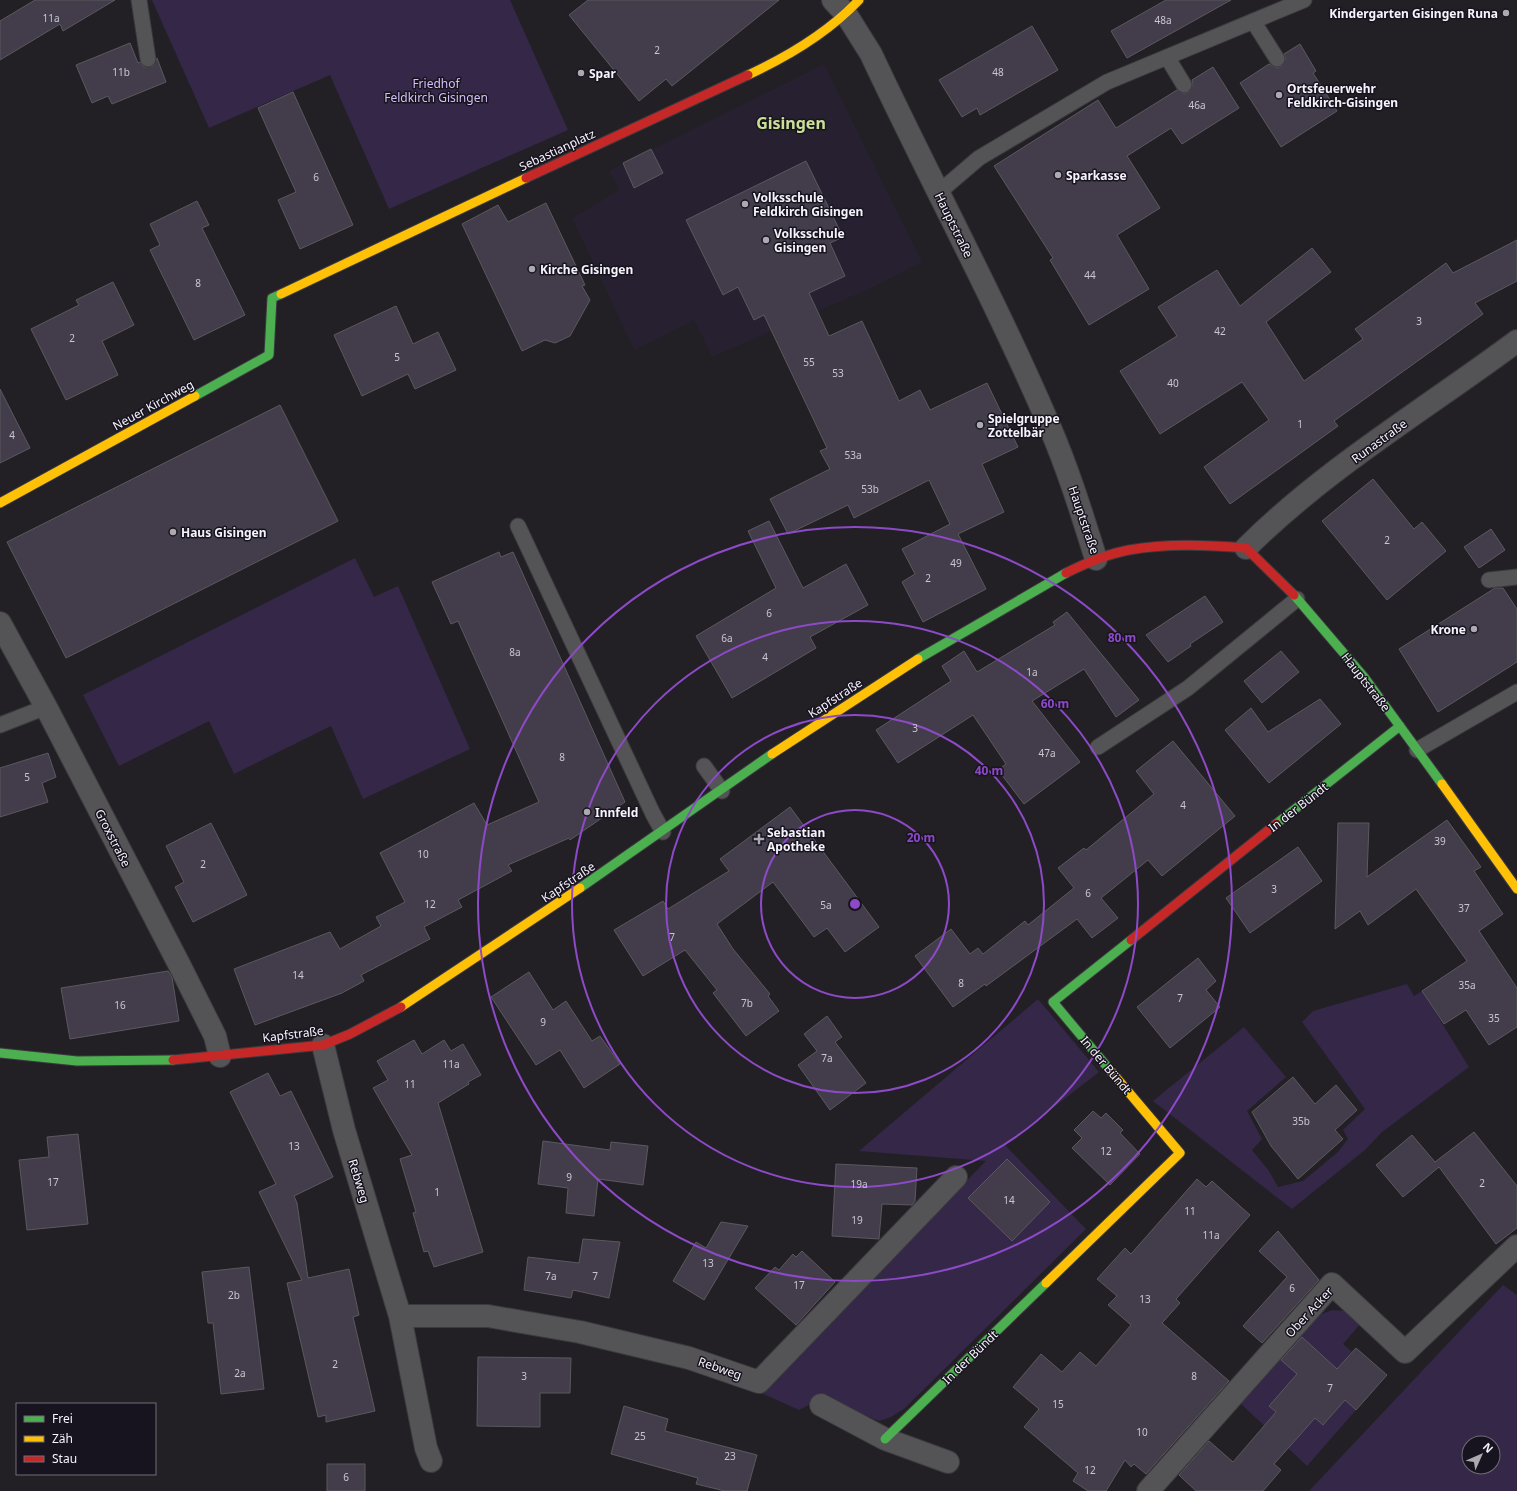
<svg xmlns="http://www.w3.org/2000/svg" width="1517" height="1491" viewBox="0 0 1517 1491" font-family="'Noto Sans',sans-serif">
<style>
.built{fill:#262030}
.green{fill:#342748;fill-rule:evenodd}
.building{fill:#433d4b;stroke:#5b595e}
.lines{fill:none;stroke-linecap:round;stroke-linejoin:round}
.lane-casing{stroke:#3b3a3e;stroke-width:17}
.street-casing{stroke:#3b3a3e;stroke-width:24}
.fast-casing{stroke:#3b3a3e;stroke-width:11}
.slow-casing{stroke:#3b3a3e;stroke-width:11}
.jam-casing{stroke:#3b3a3e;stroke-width:11}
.lane{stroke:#545355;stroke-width:15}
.street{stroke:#545355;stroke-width:22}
.fast{stroke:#4caf50;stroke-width:9}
.slow{stroke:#ffc107;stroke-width:9}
.jam{stroke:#c62828;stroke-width:9}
.ring{fill:none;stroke:#8d4ac8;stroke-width:2}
.poi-dot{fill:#aca9b1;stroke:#18141f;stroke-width:1.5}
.labels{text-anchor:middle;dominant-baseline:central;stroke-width:3;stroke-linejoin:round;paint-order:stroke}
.number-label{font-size:10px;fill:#c9c6d0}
.poi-label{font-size:12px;font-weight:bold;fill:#f6f3fc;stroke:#18141f;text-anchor:start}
.park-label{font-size:12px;fill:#d4bff9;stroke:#18141f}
.street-label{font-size:12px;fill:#f6f3fc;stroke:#18141f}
.district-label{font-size:16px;font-weight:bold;fill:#cbe096;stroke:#18141f}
.centre{fill:#8d4ac8;stroke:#18141f;stroke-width:2}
.ring-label{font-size:12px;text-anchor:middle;font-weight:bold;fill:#8d4ac8;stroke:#18141f;stroke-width:3;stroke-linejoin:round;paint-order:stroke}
</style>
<rect width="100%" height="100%" fill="#222025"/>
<path class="built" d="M824,64L922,262L869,289L712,357L694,320L634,350L572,218L619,190L609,171Z"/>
<path class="green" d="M152,0H510L568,130L389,209L330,75L209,128Z
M355,558L374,597L398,586L470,749L363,799L331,726L234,774L209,721L119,766L83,695Z
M1407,984L1414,996L1422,991L1469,1067L1382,1132L1365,1150L1292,1209L1153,1101L1244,1027L1286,1077L1247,1111L1262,1139L1252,1150L1269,1171L1278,1187L1303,1181L1338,1152L1348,1139L1343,1130L1365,1109L1302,1022L1313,1011Z
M1038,999L1099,1072L1005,1145L1086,1229L904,1409L891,1417L879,1421L822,1398L799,1410L759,1392L986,1161L859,1151Z
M1503,1285L1517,1295V1491H1309ZM1469,1443H1493V1467H1469Z
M1332,1310L1346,1311L1362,1322L1343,1344L1352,1352L1337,1369L1317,1351L1269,1406L1300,1434L1315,1418L1323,1425L1345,1400L1356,1410L1307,1466L1240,1403L1319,1315Z"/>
<path class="building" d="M35,0H115L63,31L60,24L0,60V21Z
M588,0H779L672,86L666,79L639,101L569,15Z
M1166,0H1231L1127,58L1111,31Z
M1032,26L1058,70L980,115L977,108L962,117L939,80Z
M130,43L138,63L140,62L144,67L153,66L157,58L166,82L112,104L108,96L92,103L76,65Z
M1300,44L1316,71L1313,73L1337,111L1281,147L1240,83L1269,64L1277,68L1282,66L1286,59L1284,54Z
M1213,67L1239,108L1182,144L1171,128L1127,156L1160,208L1117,235L1149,289L1089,325L1050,260L1053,258L994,166L1098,100L1116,128L1177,90L1184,94L1189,92L1193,85L1192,80Z
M293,92L353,225L300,249L278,200L296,192L258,108Z
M651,149L663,173L634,188L623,163Z
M806,161L843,237L830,243L845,276L809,293L829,336L862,321L899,401L920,390L930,410L987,383L1018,447L982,464L1004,512L958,534L986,589L923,622L902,582L915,574L902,549L950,524L929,480L854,518L848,505L788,534L770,499L830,469L820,451L827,448L764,315L754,320L738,287L723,295L686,220Z
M197,201L209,225L202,228L245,315L194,340L150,250L160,245L150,224Z
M546,203L585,285L582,286L590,300L570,336L555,343L545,340L522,351L462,224L498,205L508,222Z
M1517,240V281L1475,303L1483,314L1334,421L1338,426L1230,504L1204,467L1269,420L1242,382L1160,434L1120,371L1177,336L1158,307L1217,270L1240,306L1312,248L1331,272L1266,322L1304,381L1363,339L1355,329L1446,263L1453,273Z
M113,282L134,325L102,341L118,375L66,400L31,329L79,305L76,300Z
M396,306L413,344L438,332L456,370L415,389L408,374L362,396L334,335Z
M0,389L30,448L0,463Z
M280,405L338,521L66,658L7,542Z
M1373,479L1414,529L1422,522L1446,551L1387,600L1322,521Z
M769,521L803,588L846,564L868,605L810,637L816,648L732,698L696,636L776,588L748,531Z
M1491,529L1505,550L1479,568L1464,547Z
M499,552L501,557L513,552L625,802L570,840L569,838L508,865L512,871L458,900L462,907L424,927L430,939L361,975L364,981L342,993L255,1025L234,969L330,932L340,949L381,926L376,917L405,902L380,853L474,803L487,825L539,802L458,621L451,624L432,582Z
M1495,588H1503L1517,609V662L1438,712L1399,649Z
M1205,596L1223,622L1190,644L1191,646L1168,662L1146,635Z
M1067,612L1139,700L1116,717L1084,669L1032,701L1080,762L1024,804L998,770L1006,764L973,715L898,763L876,730L951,681L942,666L964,651L977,672L1055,625L1053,622Z
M1281,651L1299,672L1262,703L1244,681Z
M1320,699L1341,724L1269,783L1225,730L1251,708L1268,732Z
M1173,741L1235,816L1162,876L1148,860L1101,898L1118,918L1092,938L1077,919L986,986L985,984L953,1007L915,956L951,929L970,954L978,948L983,954L1025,921L1028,925L1074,888L1058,868L1084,848L1086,850L1154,794L1136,771Z
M48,753L56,777L42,783L48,802L0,817V768Z
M790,807L879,927L845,952L827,928L814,937L773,882L717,924L733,949L770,994L768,996L779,1011L746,1036L713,993L717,990L685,950L643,976L614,930L663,901L668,909L729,871L720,859Z
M1447,820L1481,867L1474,871L1503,914L1479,931L1517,988V1027L1489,1045L1466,1010L1444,1024L1422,991L1467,961L1416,889L1368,925L1360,911L1335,929L1338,823H1369L1367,877Z
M211,823L247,895L193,922L175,887L184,882L166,846Z
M1298,847L1322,881L1250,933L1226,898Z
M1198,958L1216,981L1206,990L1220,1007L1170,1048L1137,1007Z
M168,971L172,977L179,1021L70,1039L61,988Z
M529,972L553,1010L566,1001L592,1041L600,1036L620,1064L584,1088L560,1050L536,1065L491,997Z
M827,1016L842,1037L835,1042L866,1083L830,1110L798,1065L817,1051L804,1034Z
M414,1040L422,1054L444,1040L451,1051L463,1044L481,1075L468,1082L469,1084L438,1103L483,1252L434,1267L428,1251L424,1252L413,1213L416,1212L400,1159L412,1155L373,1088L388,1080L377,1061Z
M268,1073L280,1096L291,1091L333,1177L294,1196L297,1203L308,1278L349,1269L359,1315L353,1317L375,1411L326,1422V1415L318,1417L287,1283L302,1280L259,1192L276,1184L230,1092Z
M1293,1077L1315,1104L1336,1085L1357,1110L1335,1130L1343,1139L1298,1179L1271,1146L1252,1112Z
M1093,1111L1101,1118L1106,1113L1123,1130L1120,1133L1140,1154L1110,1185L1072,1148L1082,1138L1074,1130Z
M1474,1132L1517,1186V1228L1496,1244L1439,1167L1403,1197L1376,1165L1412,1135L1435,1162Z
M78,1134L88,1224L27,1230L19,1160L49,1157L47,1137Z
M543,1141L610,1150L611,1142L648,1146L643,1185L598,1179L594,1216L566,1213L568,1188L538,1184Z
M1007,1159L1050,1202L1012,1241L968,1198Z
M836,1164L917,1168L915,1201L912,1205L882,1204L879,1239L832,1236Z
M1197,1179L1206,1187L1212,1181L1250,1215L1176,1299L1180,1303L1162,1323L1229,1381L1146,1474L1134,1464L1131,1467L1125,1460L1106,1491H1088L1073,1481L1078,1473L1024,1427L1039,1409L1013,1387L1041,1354L1062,1372L1080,1352L1096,1366L1131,1325L1108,1305L1117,1296L1097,1279L1125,1248L1131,1254Z
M721,1222L748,1226L704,1300L673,1281L696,1242L706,1248Z
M1278,1231L1319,1280L1262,1343L1243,1326L1287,1277L1259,1251Z
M583,1239L620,1242L609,1298L573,1290L571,1298L524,1290L528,1257L579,1263Z
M802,1251L835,1282L796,1325L755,1288L775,1267L779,1270L793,1254L796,1257Z
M249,1267L264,1389L221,1394L213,1323H208L202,1272Z
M1302,1337L1337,1369L1356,1348L1387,1375L1356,1410L1345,1400L1323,1425L1315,1418L1274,1464L1281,1470L1263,1491H1196L1179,1475L1209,1441L1233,1462L1276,1412L1269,1406L1297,1374L1281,1360Z
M478,1357L571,1358L570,1393H540V1427L477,1426Z
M624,1406L668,1419L665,1431L757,1455L747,1491H725L696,1484L698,1478L611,1454Z
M327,1464H365V1491H327Z"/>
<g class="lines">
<g class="lane-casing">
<path id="lane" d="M139,0L148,59
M1253,21L1277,59
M1167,57L1184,85
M938,193L979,158L1107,82L1304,0
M518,526L653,814L663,832
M1489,580L1517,577
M0,725L46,707
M1098,747L1188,688L1297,599
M1417,750L1517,692
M704,766L722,791"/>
</g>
<g class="street-casing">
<path id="street" d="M833,0L846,14L871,54C929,178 995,299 1049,425C1068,469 1082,514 1096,559
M1246,548C1325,469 1427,408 1517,341
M0,623L46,707L181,968L215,1036L220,1056
M323,1045L344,1130L400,1316L426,1448L431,1461
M400,1316H488L580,1332L689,1358L759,1382L956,1177
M821,1405L885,1439L948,1462
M1148,1491L1332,1284L1405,1352L1517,1246"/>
</g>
<g class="fast-casing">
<path id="fast" d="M195,396L269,355L272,298L281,294
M1294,595L1364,677L1442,784
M918,659L1066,573
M1276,824L1400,726
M580,888L772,754
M0,1053L77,1061L173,1060
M1109,1069L1053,1002L1131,940
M885,1439L1046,1283"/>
</g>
<g class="slow-casing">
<path id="slow" d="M748,75C789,56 828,33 859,0
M281,294L526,178
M0,503L195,396
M772,754L918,659
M1442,784L1517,889
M401,1007L580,888
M1046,1283L1180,1153L1109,1069"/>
</g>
<g class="jam-casing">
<path id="jam" d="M526,178L748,75
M1066,573C1086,563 1107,554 1129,550C1167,543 1208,545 1246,548L1294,595
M1131,940L1276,824
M173,1060L323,1045L350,1034L401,1007"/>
</g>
<use href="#lane" class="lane"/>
<use href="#street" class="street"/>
<use href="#fast" class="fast"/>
<use href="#slow" class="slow"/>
<use href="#jam" class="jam"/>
</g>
<g class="ring">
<circle cx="855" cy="904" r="94"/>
<circle cx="855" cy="904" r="189"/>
<circle cx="855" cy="904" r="283"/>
<circle cx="855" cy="904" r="377"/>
</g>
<g class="poi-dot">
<circle cx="1506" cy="13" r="4"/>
<circle cx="581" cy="73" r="4"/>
<circle cx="1279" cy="95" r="4"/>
<circle cx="1058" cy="175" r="4"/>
<circle cx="745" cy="204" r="4"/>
<circle cx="766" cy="240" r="4"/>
<circle cx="532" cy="269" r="4"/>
<circle cx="980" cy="425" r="4"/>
<circle cx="173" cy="532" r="4"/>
<circle cx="1474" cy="629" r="4"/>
<circle cx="587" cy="812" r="4"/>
<path d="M757 833h4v4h4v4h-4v4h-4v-4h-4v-4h4z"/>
</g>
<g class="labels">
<g class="number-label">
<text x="51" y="18">11a</text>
<text x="1163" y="20">48a</text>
<text x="657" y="50">2</text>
<text x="121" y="72">11b</text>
<text x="998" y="72">48</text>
<text x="1197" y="105">46a</text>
<text x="316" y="177">6</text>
<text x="1090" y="275">44</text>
<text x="198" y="283">8</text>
<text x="1419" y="321">3</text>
<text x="1220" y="331">42</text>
<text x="72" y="338">2</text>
<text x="397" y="357">5</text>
<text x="809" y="362">55</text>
<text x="838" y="373">53</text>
<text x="1173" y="383">40</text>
<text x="1300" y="424">1</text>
<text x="12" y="435">4</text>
<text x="853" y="455">53a</text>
<text x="870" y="489">53b</text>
<text x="1387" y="540">2</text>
<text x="956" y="563">49</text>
<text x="928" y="578">2</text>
<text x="769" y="613">6</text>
<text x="727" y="638">6a</text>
<text x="515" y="652">8a</text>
<text x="765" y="657">4</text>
<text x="1032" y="672">1a</text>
<text x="915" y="728">3</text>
<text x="1047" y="753">47a</text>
<text x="562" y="757">8</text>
<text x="27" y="777">5</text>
<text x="1183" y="805">4</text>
<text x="1440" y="841">39</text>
<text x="423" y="854">10</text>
<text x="203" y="864">2</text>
<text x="1274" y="889">3</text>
<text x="1088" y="893">6</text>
<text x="430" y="904">12</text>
<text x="826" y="905">5a</text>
<text x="1464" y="908">37</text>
<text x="672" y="937">7</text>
<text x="298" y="975">14</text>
<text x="961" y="983">8</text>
<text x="1467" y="985">35a</text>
<text x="1180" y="998">7</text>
<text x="747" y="1003">7b</text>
<text x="120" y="1005">16</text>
<text x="1494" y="1018">35</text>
<text x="543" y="1022">9</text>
<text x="827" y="1058">7a</text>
<text x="451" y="1064">11a</text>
<text x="410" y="1084">11</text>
<text x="1301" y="1121">35b</text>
<text x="294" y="1146">13</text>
<text x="1106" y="1151">12</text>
<text x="569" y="1177">9</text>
<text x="53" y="1182">17</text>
<text x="1482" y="1183">2</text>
<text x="859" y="1184">19a</text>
<text x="437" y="1192">1</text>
<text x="1009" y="1200">14</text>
<text x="1190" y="1211">11</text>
<text x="857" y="1220">19</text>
<text x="1211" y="1235">11a</text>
<text x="708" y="1263">13</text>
<text x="551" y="1276">7a</text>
<text x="595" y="1276">7</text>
<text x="799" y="1285">17</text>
<text x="1292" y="1288">6</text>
<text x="234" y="1295">2b</text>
<text x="1145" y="1299">13</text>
<text x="335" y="1364">2</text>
<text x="240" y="1373">2a</text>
<text x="524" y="1376">3</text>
<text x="1194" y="1376">8</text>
<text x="1330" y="1388">7</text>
<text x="1058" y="1404">15</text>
<text x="1142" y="1432">10</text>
<text x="640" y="1436">25</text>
<text x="730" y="1456">23</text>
<text x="1090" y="1470">12</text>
<text x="346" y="1477">6</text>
</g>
<g class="poi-label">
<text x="1498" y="13" text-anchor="end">Kindergarten Gisingen Runa</text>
<text x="589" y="73">Spar</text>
<text x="1287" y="88">Ortsfeuerwehr<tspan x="1287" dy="14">Feldkirch-Gisingen</tspan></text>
<text x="1066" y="175">Sparkasse</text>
<text x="753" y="197">Volksschule<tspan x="753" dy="14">Feldkirch Gisingen</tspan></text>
<text x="774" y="233">Volksschule<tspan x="774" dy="14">Gisingen</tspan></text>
<text x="540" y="269">Kirche Gisingen</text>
<text x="988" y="418">Spielgruppe<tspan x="988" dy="14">Zottelbär</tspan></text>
<text x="181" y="532">Haus Gisingen</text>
<text x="1466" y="629" text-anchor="end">Krone</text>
<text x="595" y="812">Innfeld</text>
<text x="767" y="832">Sebastian<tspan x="767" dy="14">Apotheke</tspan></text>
</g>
<g class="park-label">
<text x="436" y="83">Friedhof<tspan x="436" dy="14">Feldkirch Gisingen</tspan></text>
</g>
<g class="street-label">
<text transform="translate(557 150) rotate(-25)">Sebastianplatz</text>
<text transform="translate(954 225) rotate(64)">Hauptstraße</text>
<text transform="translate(153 405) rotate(-29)">Neuer Kirchweg</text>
<text transform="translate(1379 441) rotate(-36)">Runastraße</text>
<text transform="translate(1084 520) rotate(71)">Hauptstraße</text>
<text transform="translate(1366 682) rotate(52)">Hauptstraße</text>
<text transform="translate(835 698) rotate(-33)">Kapfstraße</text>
<text transform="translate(1298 807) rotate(-38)">In der Bündt</text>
<text transform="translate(113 838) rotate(63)">Groxstraße</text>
<text transform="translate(568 882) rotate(-34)">Kapfstraße</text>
<text transform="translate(293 1034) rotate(-7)">Kapfstraße</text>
<text transform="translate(1106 1065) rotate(50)">In der Bündt</text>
<text transform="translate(359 1181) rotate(73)">Rebweg</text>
<text transform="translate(1309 1312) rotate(-47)">Ober Acker</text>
<text transform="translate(970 1357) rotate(-44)">In der Bündt</text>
<text transform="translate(720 1368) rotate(19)">Rebweg</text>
</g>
<g class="district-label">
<text x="791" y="123">Gisingen</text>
</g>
</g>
<circle cx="855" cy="904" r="6" class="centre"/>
<g class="ring-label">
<text x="1122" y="642">80 m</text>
<text x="1055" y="708">60 m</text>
<text x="989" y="775">40 m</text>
<text x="921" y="842">20 m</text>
</g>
<rect x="16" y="1403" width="140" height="72" fill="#18141f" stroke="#716d77"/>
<rect x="24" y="1416" width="20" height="6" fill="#4caf50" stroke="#716d77"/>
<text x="52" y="1423" font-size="12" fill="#f6f3fc">Frei</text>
<rect x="24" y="1436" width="20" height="6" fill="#ffc107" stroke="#716d77"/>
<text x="52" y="1443" font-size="12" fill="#f6f3fc">Zäh</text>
<rect x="24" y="1456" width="20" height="6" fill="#c62828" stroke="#716d77"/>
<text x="52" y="1463" font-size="12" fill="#f6f3fc">Stau</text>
<g transform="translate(1481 1455) rotate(45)"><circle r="19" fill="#18141f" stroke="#716d77"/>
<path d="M0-3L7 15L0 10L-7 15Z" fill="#aca9b1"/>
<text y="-6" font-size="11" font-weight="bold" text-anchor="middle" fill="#f6f3fc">N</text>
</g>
</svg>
